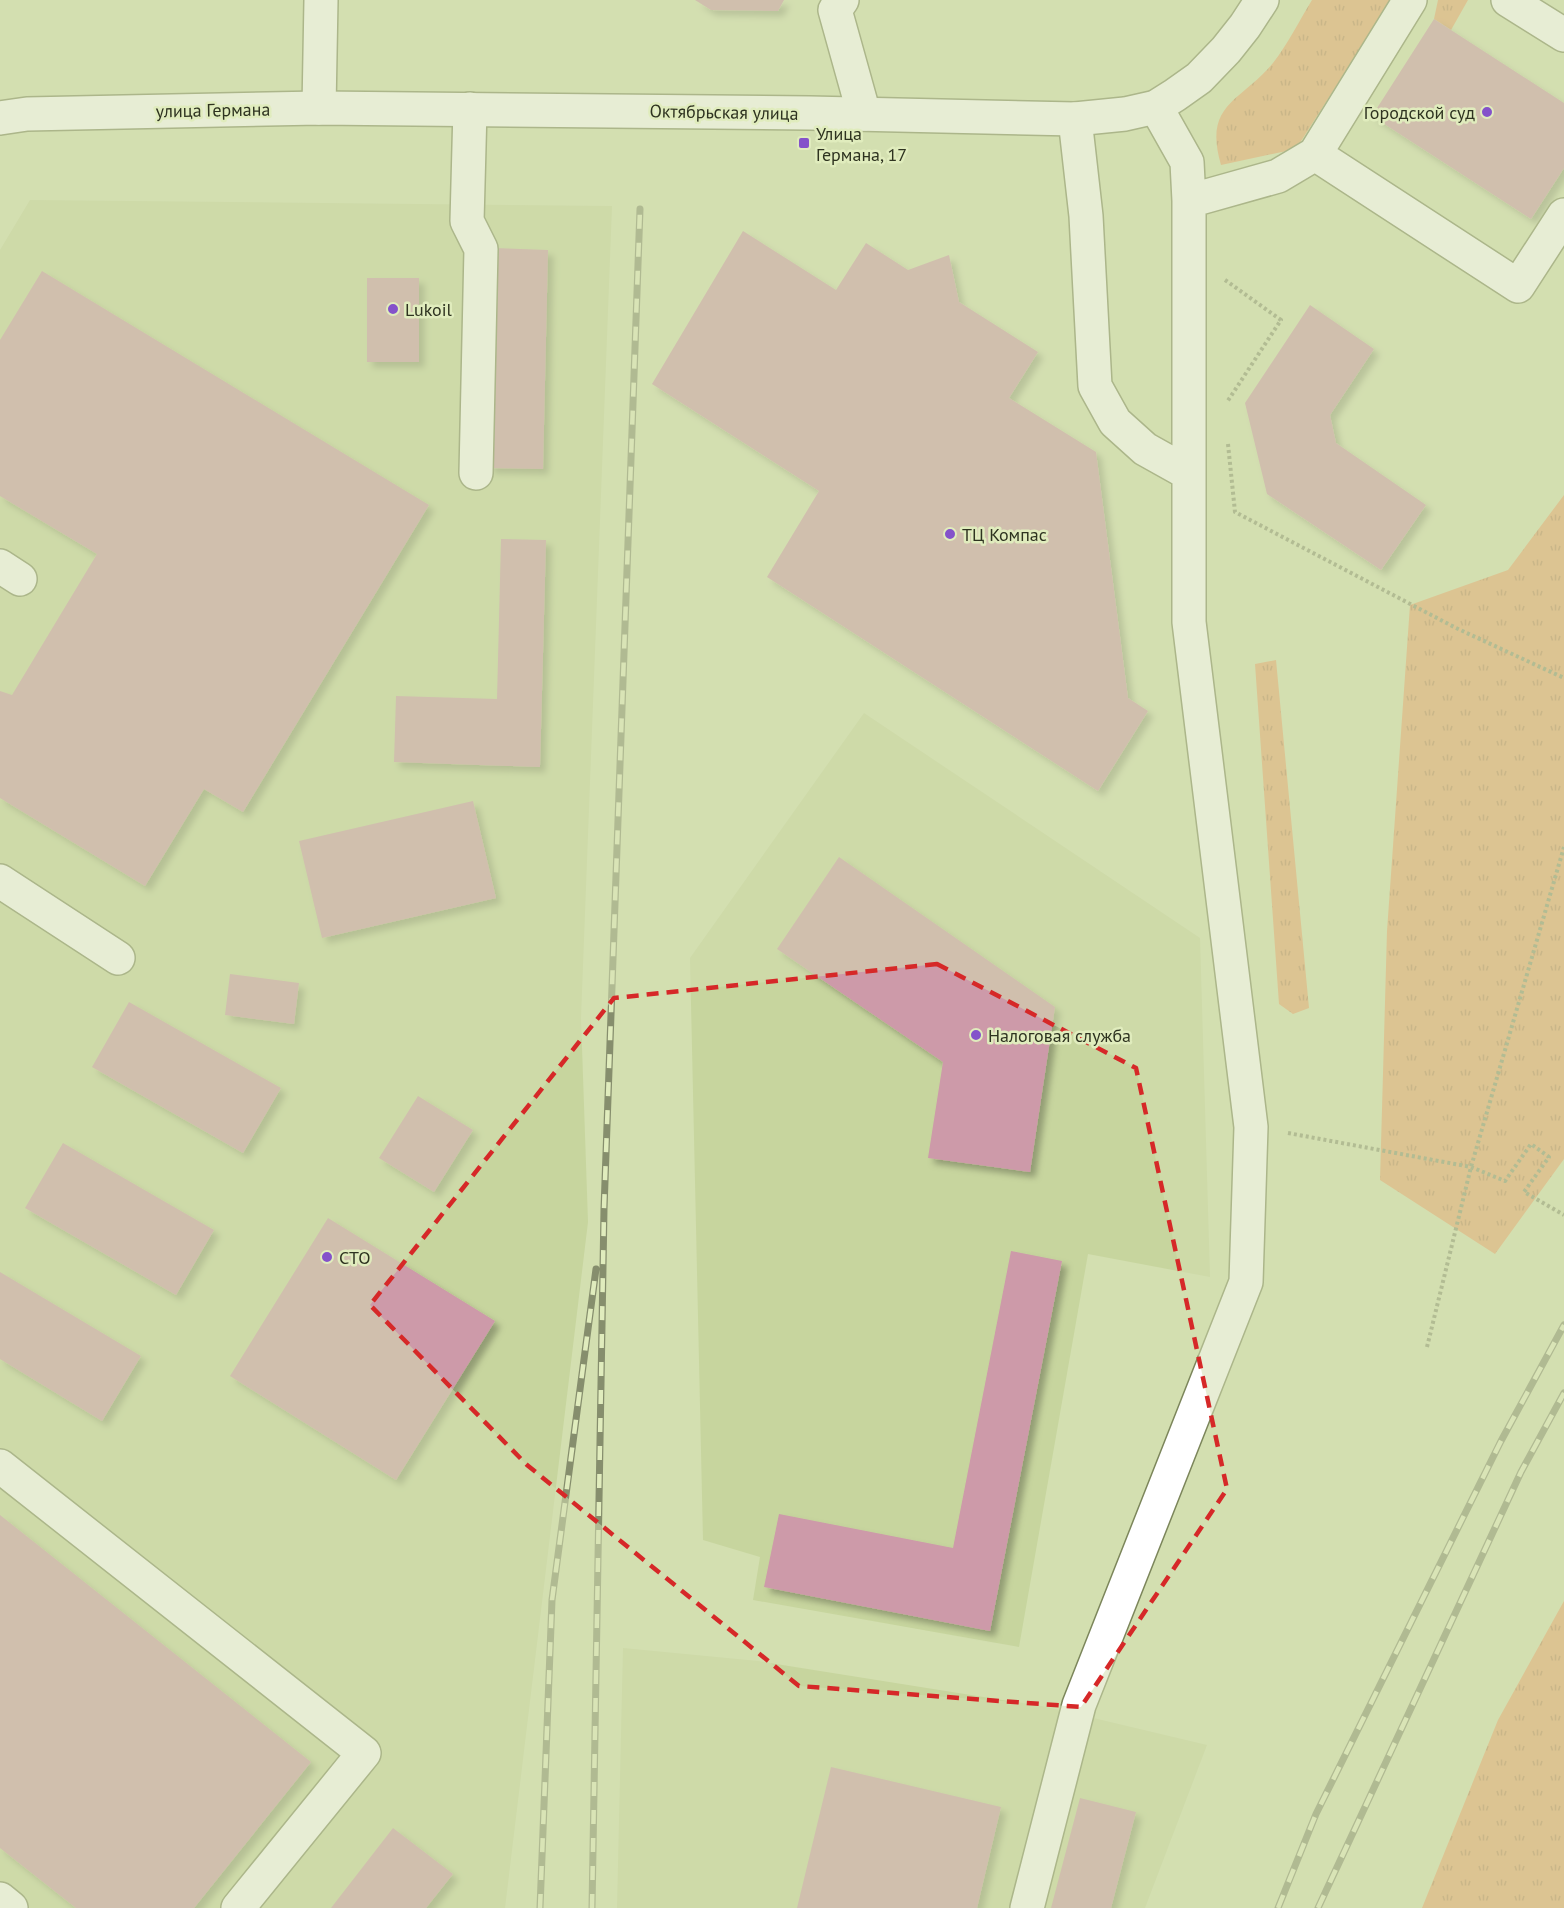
<svg xmlns="http://www.w3.org/2000/svg" width="1564" height="1908" viewBox="0 0 1564 1908" font-family="'PT Sans',sans-serif">
<style>
.built{fill:#c7d59e}
.grass{fill:url(#grass-tufts)}
.building{fill:#cd9aa9;filter:url(#shadow)}
.lines{fill:none;stroke-linecap:round;stroke-linejoin:round}
.minor-casing{stroke:#7c865b;stroke-width:36}
.major-casing{stroke:#7c865b;stroke-width:36}
.path{stroke:#89926f;stroke-width:4;stroke-dasharray:3 3;stroke-linecap:butt}
.minor{stroke:#fff;stroke-width:33}
.major{stroke:#fff;stroke-width:33}
.rail-casing{stroke:#868e6d;stroke-width:7}
.rail{stroke:#e0ecbd;stroke-width:4.5;stroke-dasharray:14;stroke-linecap:butt}
.marked{fill:none;stroke:#d62828;stroke-width:4.5;stroke-dasharray:12 8;stroke-linejoin:round}
.poi-dot{fill:#8452ca;stroke:#e0ecbd;stroke-width:2}
.labels{text-anchor:middle;dominant-baseline:central;stroke-width:5;stroke-linejoin:round;paint-order:stroke}
.street-label{font-size:18px;fill:#2e3320;stroke:#e0ecbd}
.poi-label{font-size:18px;fill:#2e3320;stroke:#e0ecbd;text-anchor:start}
</style>
<defs>
<pattern id="grass-tufts" width="24" height="20" patternUnits="userSpaceOnUse" patternTransform="scale(1.5)"><rect width="24" height="20" fill="#e7a46d"/><path d="M3 7l-1-3M5 7V3M7 7l1-3M15 17l-1-3M17 17v-4M19 17l1-3" fill="none" stroke="#bc8659"/></pattern>
<filter id="shadow"><feDropShadow dx="5.5" dy="5.5" stdDeviation="3" flood-color="#0004"/></filter>
</defs>
<rect width="100%" height="100%" fill="#d3dfb0"/>
<path class="built" d="M30,200L612,206L581,1018L588,1222L505,1908H0V250Z
M864,713L1200,938L1210,1277L1088,1254L1019,1647L753,1600L760,1557L703,1540L690,958Z
M623,1648L758,1661L1047,1707L1207,1745L1145,1908H617Z"/>
<path class="grass" d="M1312,0H1391L1296,149L1221,165C1203,103 1241,102 1273,63C1288,44 1299,21 1312,0Z
M1438,0H1468L1451,30L1434,19Z
M1564,495V1159L1495,1254L1380,1180L1387,931L1410,605L1508,570Z
M1276,660L1309,1008L1293,1014L1279,1004L1255,664Z
M1564,1601V1908H1422L1498,1720Z"/>
<path class="building" d="M695,0H784L778,11L711,10Z
M1434,19L1564,103V168L1531,219L1372,116Z
M743,231L836,290L866,243L908,270L949,255L959,302L1038,352L1009,398L1096,452L1128,698L1148,711L1098,791L767,577L819,491L652,384Z
M494,248L548,250L543,469L488,468Z
M42,271L429,505L243,812L204,789L145,886L0,798V691L12,695L97,554L0,496V340Z
M367,278H419V362H367Z
M1310,305L1374,349L1330,415L1336,443L1426,505L1381,570L1267,494L1245,403Z
M501,539L546,540L540,767L394,762L396,696L497,699Z
M473,801L496,898L322,938L299,841Z
M839,857L1055,1007L1030,1172L928,1158L943,1062L777,949Z
M230,974L299,983L294,1024L225,1015Z
M129,1002L281,1088L243,1153L92,1067Z
M418,1096L473,1130L434,1192L379,1158Z
M63,1143L214,1230L176,1295L25,1208Z
M328,1218L495,1321L396,1480L230,1376Z
M1011,1251L1062,1261L990,1631L764,1587L779,1514L953,1548Z
M0,1272L141,1356L102,1421L0,1359Z
M0,1515L311,1762L194,1908H76L0,1848Z
M831,1767L1001,1807L977,1908H797Z
M1080,1798L1136,1812L1111,1908H1051Z
M393,1828L453,1874L426,1908H331Z"/>
<g class="lines">
<g class="minor-casing">
<path id="minor" d="M842,0L835,10L864,114
M1508,0L1564,35
M319,108L321,0
M470,109L467,221L481,249L476,473
M1075,119L1086,216L1095,386L1115,422L1145,449L1188,473
M1315,154L1518,286L1564,215
M1189,201L1278,176L1315,154L1410,0
M0,566L20,579
M0,881L118,958
M0,1466L364,1753L238,1908
M0,1899L11,1908
M1027,1908L1079,1705L1246,1282L1251,1127L1189,622V201L1187,162L1156,107"/>
</g>
<g class="major-casing">
<path id="major" d="M0,118L27,114L319,108L810,113L1075,119L1125,114L1156,107L1175,95L1199,78L1226,50L1245,26L1262,0"/>
</g>
<path class="path" d="M1225,280L1281,320L1227,402
M1228,444L1235,512L1456,628L1564,678
M1288,1133L1471,1167L1505,1181L1531,1144L1549,1157L1524,1192L1564,1215
M1427,1347L1471,1167L1564,847"/>
<use href="#minor" class="minor"/>
<use href="#major" class="major"/>
<g class="rail-casing">
<path id="rail" d="M540,1908L552,1600L596,1269
M592,1908L604,1209L640,209
M1278,1908L1316,1814L1501,1441L1564,1325
M1318,1908L1521,1472L1564,1393"/>
</g>
<use href="#rail" class="rail"/>
</g>
<path d="M0 0H1564V1908H0ZM937,964L1136,1068L1227,1489L1081,1707L799,1686L527,1465L370,1305L614,998Z" fill="#d3dfb0" fill-opacity=".55" fill-rule="evenodd"/>
<path class="marked" d="M937,964L1136,1068L1227,1489L1081,1707L799,1686L527,1465L370,1305L614,998Z"/>
<g class="poi-dot">
<circle cx="1487" cy="112" r="6"/>
<rect x="798" y="137" width="12" height="12" rx="3"/>
<circle cx="393" cy="309" r="6"/>
<circle cx="950" cy="534" r="6"/>
<circle cx="976" cy="1035" r="6"/>
<circle cx="327" cy="1257" r="6"/>
</g>
<g class="labels">
<g class="street-label">
<text transform="translate(213 110) rotate(-1)">улица Германа</text>
<text transform="translate(724 112) rotate(1)">Октябрьская улица</text>
</g>
<g class="poi-label">
<text x="1475" y="112" text-anchor="end">Городской суд</text>
<text x="816" y="133">Улица<tspan x="816" dy="21">Германа, 17</tspan></text>
<text x="405" y="309">Lukoil</text>
<text x="962" y="534">ТЦ Компас</text>
<text x="988" y="1035">Налоговая служба</text>
<text x="339" y="1257">СТО</text>
</g>
</g>
</svg>
